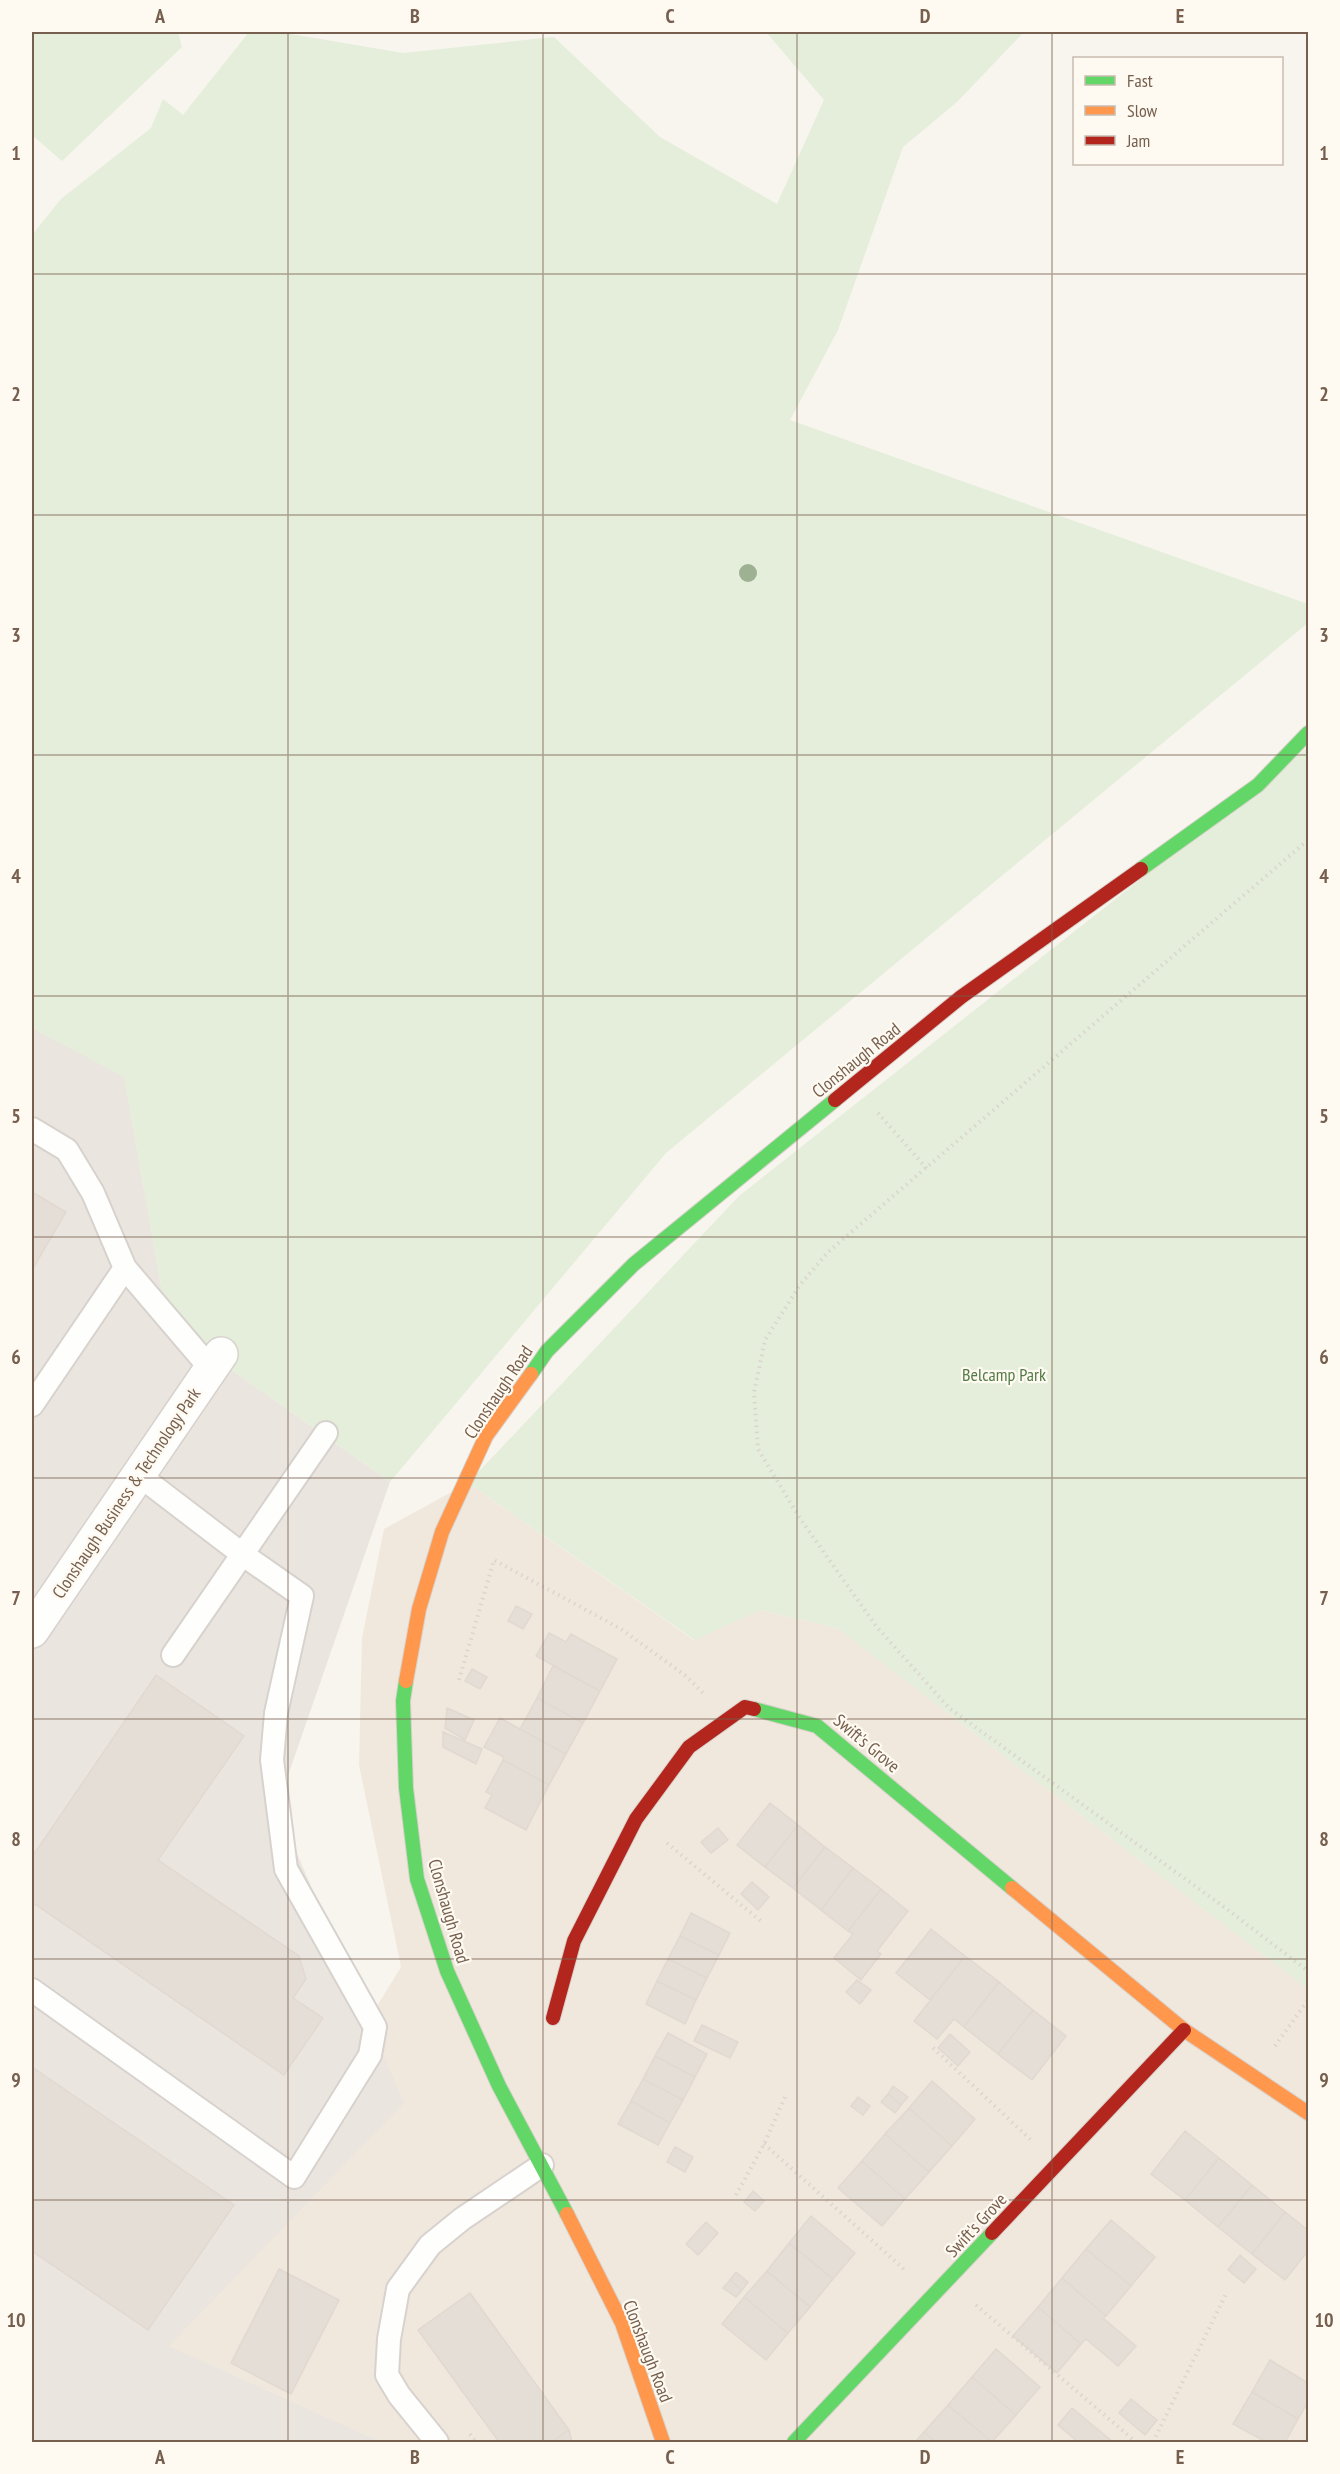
<svg xmlns="http://www.w3.org/2000/svg" width="1340" height="2474" viewBox="0 0 1340 2474" font-family="'PT Sans Narrow',sans-serif">
<style>
.residential{fill:#f0e8dd}
.industrial{fill:#ebe5df}
.green{fill:#e4eeda}
.building{fill:#e5ded6;stroke:#e1d9d1;stroke-width:1.5}
.lines{fill:none;stroke-linecap:round;stroke-linejoin:round}
.lane-casing{stroke:#d7d2cd;stroke-width:26}
.street-casing{stroke:#d7d2cd;stroke-width:36}
.fast-casing{stroke:#d8d1ca;stroke-width:16}
.slow-casing{stroke:#d8d1ca;stroke-width:16}
.jam-casing{stroke:#d8d1ca;stroke-width:16}
.path{stroke:#dad5cf;stroke-width:4;stroke-dasharray:1.5 4.5;stroke-linecap:butt}
.lane{stroke:#fefefd;stroke-width:22}
.street{stroke:#fefefd;stroke-width:33}
.fast{stroke:#63d668;stroke-width:14}
.slow{stroke:#ff974d;stroke-width:14}
.jam{stroke:#b3261e;stroke-width:14}
.tree{fill:#9eb293}
.grid{fill:none;stroke:#765f4e;stroke-width:1.5;stroke-opacity:0.55}
.labels{text-anchor:middle;dominant-baseline:central;stroke-width:4.5;stroke-linejoin:round;paint-order:stroke}
.street-label{font-size:18px;fill:#765f4e;stroke:#fefaf1}
.park-label{font-size:18px;fill:#547b47;stroke:#fefaf1}
.neatline{fill:none;stroke:#765f4e;stroke-width:2}
.grid-label{font-size:20px;text-anchor:middle;font-weight:bold;fill:#765f4e}
</style>
<rect width="100%" height="100%" fill="#f8f5ef"/>
<path class="residential" d="M468,1483L694,1640L760,1610L837,1628L1308,1989V2442H382L168,2346L401,1967L359,1765L362,1638L384,1529Z"/>
<path class="industrial" d="M32,1028L124,1076L168,1325L390,1482L277,1807L404,2103L169,2346L382,2442H32Z"/>
<path class="green" d="M32,32H178L182,47L62,161L32,135Z
M249,32H279L403,53L554,37L660,137L777,204L824,100L766,32H1024L957,102L903,147L838,330L790,420L1308,604V623L666,1153L390,1482L168,1325L124,1077L32,1028V235L61,199L151,128L163,99L183,115Z
M1308,747V1989L837,1628L760,1610L695,1640L468,1483L739,1196Z"/>
<path class="building" d="M32,1192L66,1212L32,1270Z
M516,1606L532,1614L523,1629L508,1621Z
M549,1633L566,1642L571,1634L617,1659L600,1691L536,1656Z
M553,1666L600,1691L583,1723L537,1698Z
M472,1669L487,1677L480,1689L465,1681Z
M156,1675L244,1736L158,1860L299,1956L306,1979L293,1998L323,2018L284,2075L32,1902V1857Z
M537,1698L583,1723L566,1754L520,1729Z
M447,1708L474,1720L465,1740L445,1728Z
M500,1718L566,1754L549,1785L503,1760L504,1757L484,1747Z
M443,1732L482,1749L476,1764L443,1747Z
M503,1760L549,1785L526,1830L485,1808L492,1795L486,1792Z
M770,1803L798,1825L765,1867L737,1845Z
M798,1825L825,1847L793,1888L765,1867Z
M718,1828L728,1840L711,1853L701,1842Z
M825,1847L853,1868L821,1910L793,1888Z
M853,1868L881,1889L848,1931L821,1910Z
M752,1882L769,1897L758,1910L741,1894Z
M881,1889L908,1911L877,1951L881,1954L861,1980L834,1958L853,1934L848,1931Z
M691,1913L730,1933L719,1955L680,1936Z
M931,1929L965,1956L930,2000L896,1973Z
M680,1936L719,1955L707,1978L668,1959Z
M965,1956L999,1982L964,2027L954,2019L937,2039L914,2021Z
M668,1959L707,1978L696,2000L657,1981Z
M857,1980L871,1990L860,2004L846,1992Z
M657,1981L696,2000L685,2024L646,2004Z
M999,1982L1033,2010L998,2054L964,2027Z
M1033,2010L1066,2036L1032,2080L998,2054Z
M702,2025L738,2042L730,2058L694,2041Z
M668,2033L707,2054L695,2077L655,2056Z
M950,2034L970,2052L958,2066L938,2048Z
M655,2056L695,2077L683,2100L643,2079Z
M32,2067L234,2205L148,2330L32,2251Z
M643,2079L683,2100L670,2123L631,2101Z
M932,2081L975,2119L952,2146L909,2108Z
M893,2086L908,2097L901,2105L888,2094Z
M888,2094L901,2105L895,2113L881,2102Z
M858,2097L870,2106L863,2115L851,2106Z
M631,2101L670,2123L658,2145L618,2124Z
M909,2108L952,2146L929,2172L885,2134Z
M1185,2131L1219,2158L1185,2200L1151,2174Z
M885,2134L929,2172L905,2199L862,2161Z
M675,2147L693,2157L685,2172L667,2162Z
M1219,2158L1252,2185L1218,2227L1185,2200Z
M862,2161L905,2199L882,2226L838,2188Z
M1252,2185L1285,2212L1252,2254L1218,2227Z
M753,2191L764,2201L755,2211L744,2202Z
M1285,2212L1308,2230V2251L1285,2280L1252,2254Z
M811,2216L855,2253L833,2279L789,2243Z
M1111,2220L1155,2257L1131,2286L1086,2249Z
M706,2222L718,2233L698,2255L686,2244Z
M789,2243L833,2279L810,2307L767,2271Z
M1086,2249L1131,2286L1106,2316L1062,2278Z
M1240,2255L1256,2269L1244,2283L1228,2270Z
M279,2269L339,2300L291,2394L231,2363Z
M767,2271L810,2307L788,2333L744,2297Z
M736,2272L748,2282L742,2290L730,2280Z
M1062,2278L1106,2316L1103,2318L1136,2346L1118,2366L1086,2339L1081,2344L1038,2307Z
M730,2280L742,2290L736,2297L723,2288Z
M470,2293L569,2430L552,2442H499L418,2330Z
M744,2297L788,2333L766,2360L722,2324Z
M1038,2307L1081,2344L1057,2373L1013,2336Z
M996,2349L1040,2387L1016,2415L972,2377Z
M1270,2360L1308,2383V2402L1298,2419L1252,2392Z
M972,2377L1016,2415L992,2442L948,2405Z
M1252,2392L1298,2419L1285,2442H1266L1233,2424Z
M1131,2399L1157,2420L1145,2435L1119,2413Z
M948,2405L992,2442H936L924,2432Z
M1072,2408L1113,2442H1078L1058,2425Z
M569,2430L572,2442H552Z
M924,2432L936,2442H915Z"/>
<g class="lines">
<g class="lane-casing">
<path id="lane" d="M32,1129L67,1150L93,1193L125,1268L211,1369
M32,1405L125,1268
M173,1655L326,1433
M32,1990L294,2177L370,2055L375,2027L286,1869L272,1760L276,1713L302,1596L242,1554L140,1476
M437,2442L399,2395L387,2375L389,2339L398,2289L430,2245L462,2219L542,2165"/>
</g>
<g class="street-casing">
<path id="street" d="M32,1631L221,1354"/>
</g>
<g class="fast-casing">
<path id="fast" d="M1141,869L1258,785L1308,733
M531,1374L547,1351L634,1264L835,1100
M406,1681L403,1701L406,1788L417,1879L447,1971L499,2086L567,2214
M754,1709L817,1726L1012,1888
M794,2442L992,2233"/>
</g>
<g class="slow-casing">
<path id="slow" d="M406,1681L419,1609L442,1532L486,1436L531,1374
M1012,1888L1184,2030L1308,2113
M567,2214L622,2323L663,2442"/>
</g>
<g class="jam-casing">
<path id="jam" d="M835,1100L961,997L1141,869
M553,2018L574,1941L636,1819L689,1747L745,1707L754,1709
M992,2233L1184,2030"/>
</g>
<path class="path" d="M1308,840L828,1252L800,1285L765,1340L754,1392L758,1449L799,1517L876,1626L949,1708L1224,1907L1308,1971
M878,1113L927,1169
M459,1680L494,1560L621,1629L686,1676L703,1693
M667,1843L763,1923
M1275,2046L1308,2000
M933,2048L1031,2140
M764,2144L906,2271
M736,2195L764,2144L786,2095
M976,2305L1136,2442
M470,2434L476,2442
M1153,2442L1226,2294"/>
<use href="#lane" class="lane"/>
<use href="#street" class="street"/>
<use href="#fast" class="fast"/>
<use href="#slow" class="slow"/>
<use href="#jam" class="jam"/>
</g>
<circle class="tree" cx="748" cy="573" r="9"/>
<path class="grid" d="M288,32V2442M543,32V2442M797,32V2442M1052,32V2442M32,274H1308M32,515H1308M32,755H1308M32,996H1308M32,1237H1308M32,1478H1308M32,1719H1308M32,1959H1308M32,2200H1308"/>
<g class="labels">
<g class="street-label">
<text transform="translate(856 1060) rotate(-39)">Clonshaugh Road</text>
<text transform="translate(498 1392) rotate(-56)">Clonshaugh Road</text>
<text transform="translate(126 1493) rotate(-56)">Clonshaugh Business &amp; Technology Park</text>
<text transform="translate(867 1743) rotate(40)">Swift's Grove</text>
<text transform="translate(449 1911) rotate(74)">Clonshaugh Road</text>
<text transform="translate(976 2225) rotate(-47)">Swift's Grove</text>
<text transform="translate(648 2351) rotate(69)">Clonshaugh Road</text>
</g>
<g class="park-label">
<text x="1004" y="1374">Belcamp Park</text>
</g>
</g>
<rect width="1340" height="2474" fill="none" stroke="#fefaf1" stroke-width="66"/>
<rect x="1073" y="57" width="210" height="108" fill="#fefaf1" stroke="#c8bcb0" stroke-width="1.5"/>
<rect x="1085" y="76" width="30" height="9" fill="#63d668" stroke="#c8bcb0" stroke-width="1.5"/>
<text x="1127" y="87" font-size="18" fill="#765f4e">Fast</text>
<rect x="1085" y="106" width="30" height="9" fill="#ff974d" stroke="#c8bcb0" stroke-width="1.5"/>
<text x="1127" y="117" font-size="18" fill="#765f4e">Slow</text>
<rect x="1085" y="136" width="30" height="9" fill="#b3261e" stroke="#c8bcb0" stroke-width="1.5"/>
<text x="1127" y="147" font-size="18" fill="#765f4e">Jam</text>
<rect x="33" y="33" width="1274" height="2408" class="neatline"/>
<g class="grid-label">
<text x="160" y="23">A</text>
<text x="415" y="23">B</text>
<text x="670" y="23">C</text>
<text x="925" y="23">D</text>
<text x="1180" y="23">E</text>
<text x="16" y="160">1</text>
<text x="1324" y="160">1</text>
<text x="16" y="401">2</text>
<text x="1324" y="401">2</text>
<text x="16" y="642">3</text>
<text x="1324" y="642">3</text>
<text x="16" y="883">4</text>
<text x="1324" y="883">4</text>
<text x="16" y="1123">5</text>
<text x="1324" y="1123">5</text>
<text x="16" y="1364">6</text>
<text x="1324" y="1364">6</text>
<text x="16" y="1605">7</text>
<text x="1324" y="1605">7</text>
<text x="16" y="1846">8</text>
<text x="1324" y="1846">8</text>
<text x="16" y="2087">9</text>
<text x="1324" y="2087">9</text>
<text x="16" y="2327">10</text>
<text x="1324" y="2327">10</text>
<text x="160" y="2464">A</text>
<text x="415" y="2464">B</text>
<text x="670" y="2464">C</text>
<text x="925" y="2464">D</text>
<text x="1180" y="2464">E</text>
</g>
</svg>
